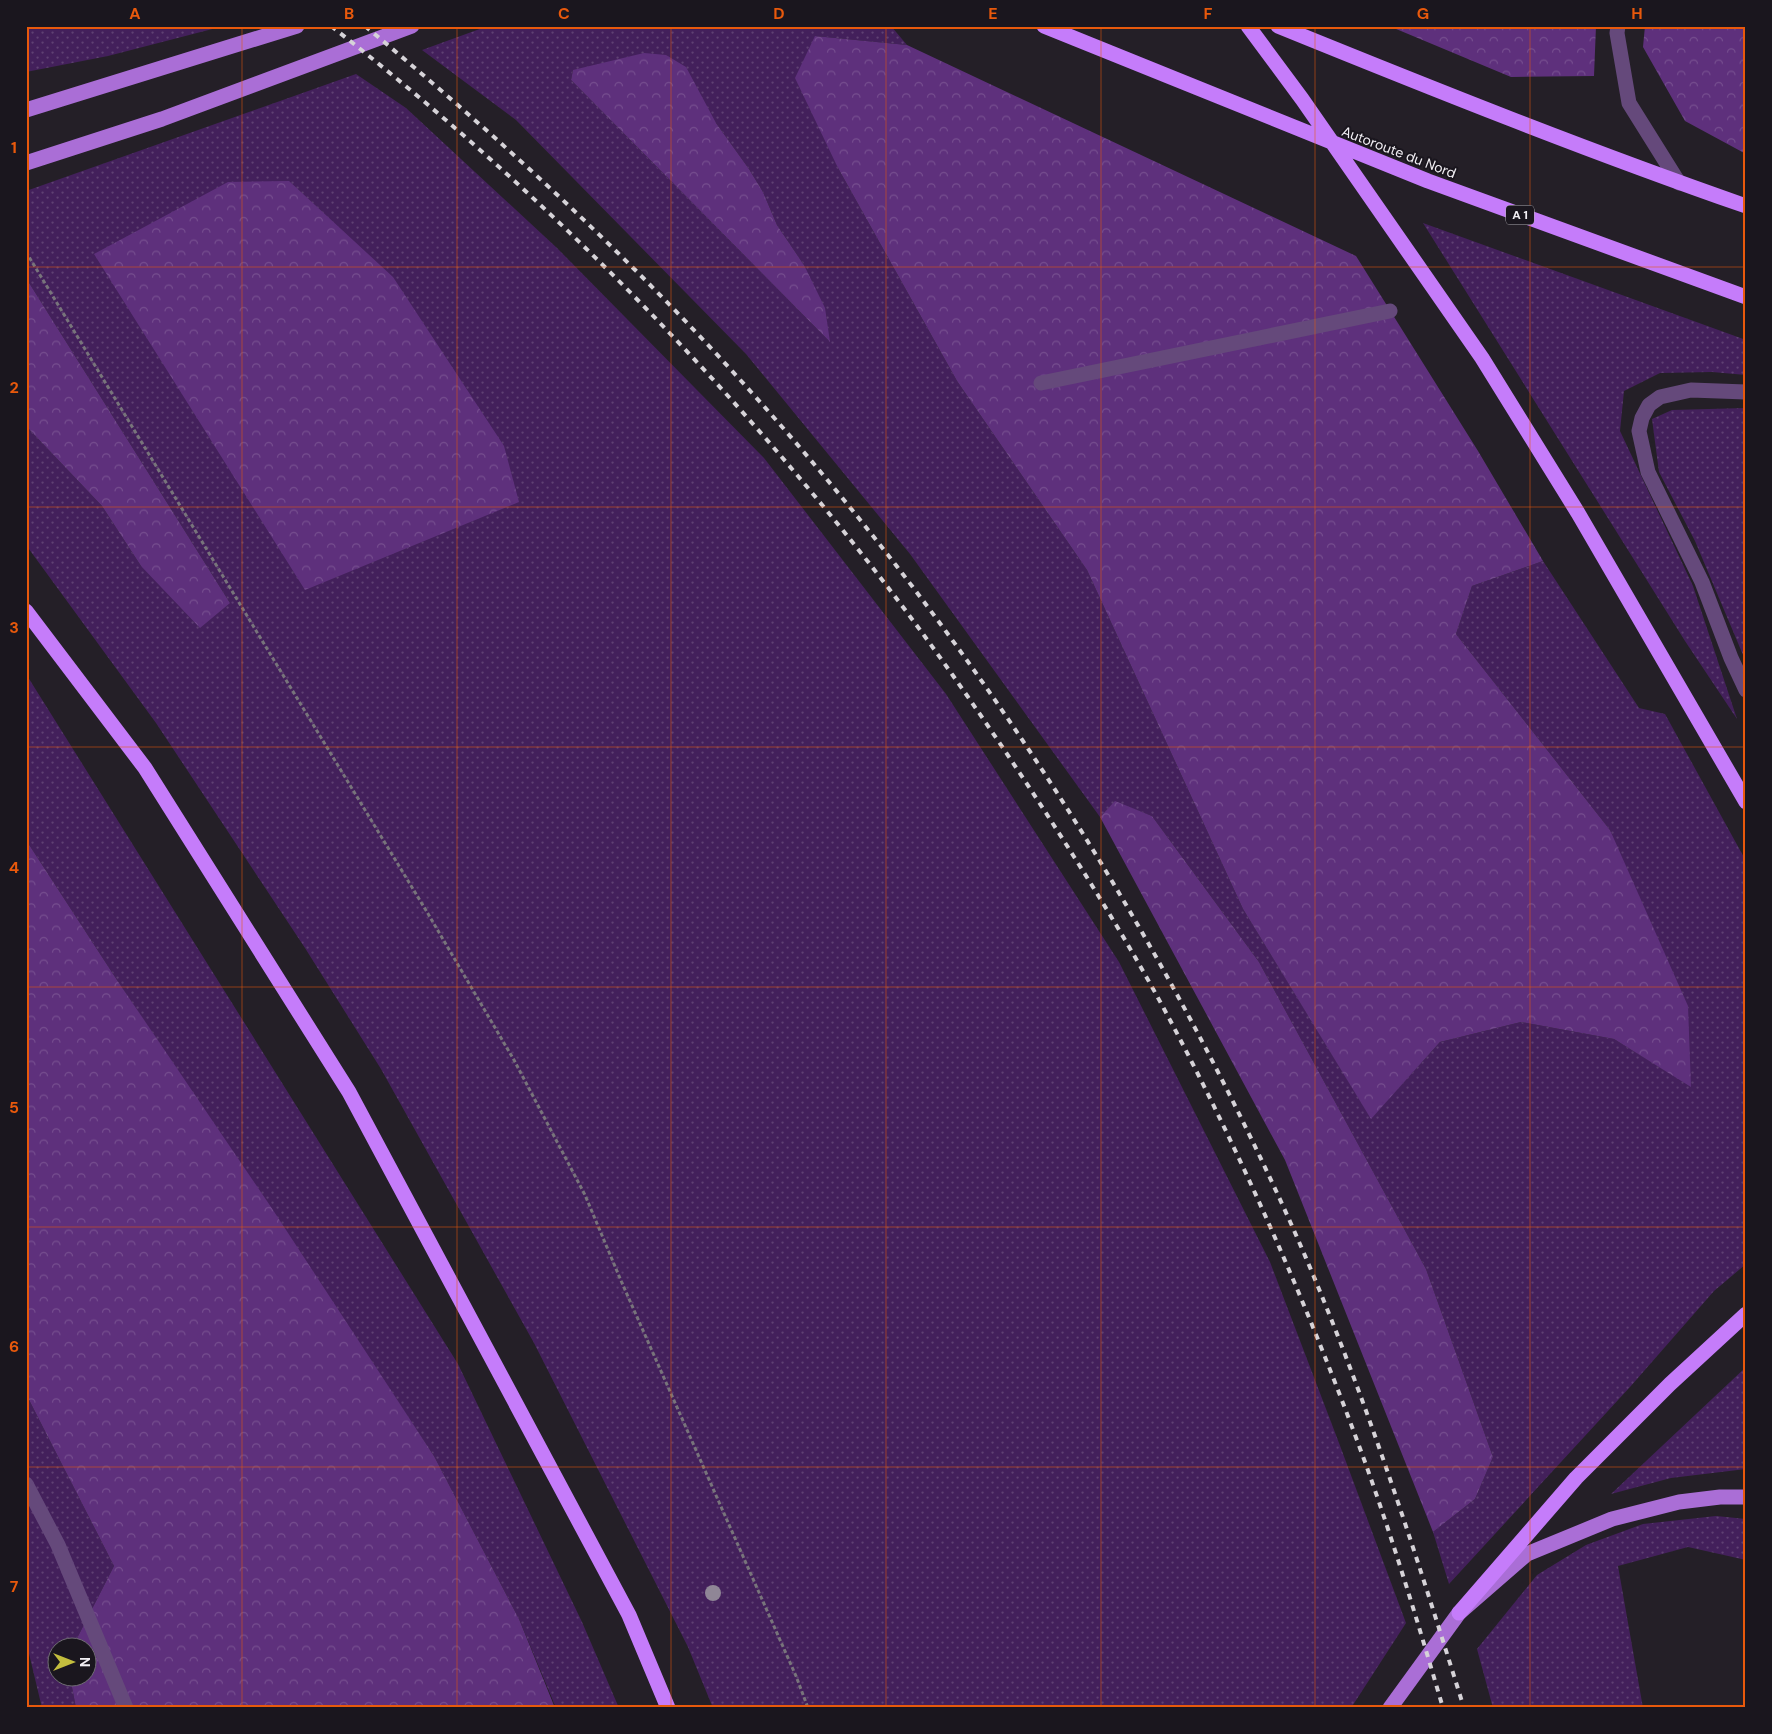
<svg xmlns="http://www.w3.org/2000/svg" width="1772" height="1734" viewBox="0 0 1772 1734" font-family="'DM Sans',sans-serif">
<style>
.green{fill:url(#green-dots);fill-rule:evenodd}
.forest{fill:url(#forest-crowns)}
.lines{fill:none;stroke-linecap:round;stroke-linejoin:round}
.path{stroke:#78747b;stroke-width:3;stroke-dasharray:4 2.5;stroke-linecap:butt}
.minor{stroke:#65497b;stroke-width:15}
.major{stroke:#aa6ed6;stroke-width:15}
.highway{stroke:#c57cfa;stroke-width:15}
.rail{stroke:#d6d3d8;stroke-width:4;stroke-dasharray:6 6;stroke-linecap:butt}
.tree{fill:#8f8696}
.grid{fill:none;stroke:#e8590c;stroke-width:1;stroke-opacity:0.55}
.labels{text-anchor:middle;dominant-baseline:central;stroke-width:4;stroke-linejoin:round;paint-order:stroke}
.shield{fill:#1a161e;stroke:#b1aeb4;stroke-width:1}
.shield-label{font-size:12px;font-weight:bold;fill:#f2eff4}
.street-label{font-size:14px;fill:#f2eff4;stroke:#1a161e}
.neatline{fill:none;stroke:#e8590c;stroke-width:2}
.grid-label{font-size:16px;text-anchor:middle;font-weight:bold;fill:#e8590c}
</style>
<defs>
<pattern id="green-dots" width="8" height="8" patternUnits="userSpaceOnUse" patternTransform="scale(1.25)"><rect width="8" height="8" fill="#43205b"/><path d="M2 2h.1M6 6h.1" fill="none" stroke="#5f4173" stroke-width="1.8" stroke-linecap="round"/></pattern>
<pattern id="forest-crowns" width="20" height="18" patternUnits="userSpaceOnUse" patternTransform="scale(1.25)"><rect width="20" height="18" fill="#5e307c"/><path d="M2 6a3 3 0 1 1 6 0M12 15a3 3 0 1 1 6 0" fill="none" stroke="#764e8f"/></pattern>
</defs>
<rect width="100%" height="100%" fill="#241f27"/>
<path class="green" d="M26,26H224L108,56L26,72Z
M488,26H891L907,45L815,36L838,168L957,381L1087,570L1243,909L1371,1118L1440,1042L1521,1022L1614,1039L1691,1086L1610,830L1456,634L1472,586L1543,561L1639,708L1665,714L1746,861V1264L1714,1291L1630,1387L1449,1584L1433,1532L1475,1499L1493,1457L1426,1269L1259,962L1152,816L1115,802L1100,817L910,554L746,354L516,120L422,50ZM573,70L716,123L749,169L763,192L777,225L804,265L829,341L571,80Z
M356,74L406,108L557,248L764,458L946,694L1119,962L1270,1262L1339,1443L1406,1623L1351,1708H713L688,1647L534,1343L381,1069L305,948L156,723L26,545V426L102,506L141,566L230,603L26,278V191Z
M1423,223L1746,340V375L1712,372L1660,373L1624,391L1620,431L1693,586L1737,719L1685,641Z
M1746,408V662L1695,541L1659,472L1652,419L1672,410Z
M26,674L458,1364L582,1622L619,1708H556L519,1619L434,1456L117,980L26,840Z
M1746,1367V1469L1671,1478L1611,1494Z
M26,1394L114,1566L73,1646H58V1676L70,1677L76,1708H42L26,1641Z
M1716,1516L1746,1519V1560L1688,1547L1618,1566L1643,1708H1493L1477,1649L1537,1575L1586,1545L1643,1524Z"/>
<path class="forest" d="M1389,26H1596L1594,76L1511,77Z
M1645,26H1746V154L1685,121L1643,47Z
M815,36L907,45L1356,256L1478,451L1543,561L1472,586L1456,634L1610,830L1688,1006L1691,1087L1614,1039L1521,1022L1440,1042L1371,1119L1243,909L1087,570L957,381L838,168L795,78Z
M644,53L666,55L686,67L716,123L749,169L763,192L777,225L804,265L825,308L830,342L571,80L573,70Z
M289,181L393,277L504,446L519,502L305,590L94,254L228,182Z
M26,278L230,603L200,628L141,566L102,506L26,426Z
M1115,801L1152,816L1259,962L1426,1269L1493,1457L1475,1499L1433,1532L1285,1160L1100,817Z
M26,840L117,980L271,1207L434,1456L519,1619L555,1708H76L70,1677L88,1676V1646H73L114,1566L26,1394Z"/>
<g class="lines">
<path class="path" d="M26,252L427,912L514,1060L585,1195L622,1283L796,1676L808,1708"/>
<path class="minor" d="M1618,26L1617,33L1629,103L1679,183
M1041,383L1390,311
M1746,392L1691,390L1660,397L1649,405L1642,418L1639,431L1648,472L1702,582L1731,658L1746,690
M26,1484L58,1545L126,1708"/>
<path class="major" d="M26,110L297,26
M26,163L162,119L412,26
M1390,1708L1459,1613L1527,1554L1612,1519L1679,1502L1720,1497H1746"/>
<path class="highway" d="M1044,26L1428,181L1746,297
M1248,26L1302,99L1482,358L1578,513L1746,802
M1278,26C1433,89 1588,151 1746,206
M26,611L145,768L349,1092L629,1615L668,1708
M1459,1613L1576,1478L1670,1384L1746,1314"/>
<path class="rail" d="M331,26C534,184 718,370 876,572C931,642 982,716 1031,790C1080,865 1128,941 1170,1020C1245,1162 1310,1311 1365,1462C1394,1543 1419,1626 1443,1708
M365,26C502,140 633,260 752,393C969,634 1148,911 1283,1206C1357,1368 1411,1538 1464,1708"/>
</g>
<circle class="tree" cx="713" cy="1593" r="8"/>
<path class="grid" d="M242,26V1708M457,26V1708M671,26V1708M886,26V1708M1101,26V1708M1315,26V1708M1530,26V1708M26,267H1746M26,507H1746M26,747H1746M26,987H1746M26,1227H1746M26,1467H1746"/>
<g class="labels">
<rect class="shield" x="1506" y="205.5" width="28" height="19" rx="4"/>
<g class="shield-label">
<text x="1520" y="215">A 1</text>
</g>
<g class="street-label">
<text transform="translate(1399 152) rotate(21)">Autoroute du Nord</text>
</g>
</g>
<rect width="1772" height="1734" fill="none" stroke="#1a161e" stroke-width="55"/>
<g transform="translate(72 1662) rotate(90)"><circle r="24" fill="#1a161e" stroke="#706d74"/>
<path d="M0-4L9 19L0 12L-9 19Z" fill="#c3bd3e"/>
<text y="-8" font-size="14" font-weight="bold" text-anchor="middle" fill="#f2eff4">N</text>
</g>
<rect x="28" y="28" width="1716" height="1678" class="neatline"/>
<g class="grid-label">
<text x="135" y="19">A</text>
<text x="349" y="19">B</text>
<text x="564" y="19">C</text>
<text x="779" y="19">D</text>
<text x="993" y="19">E</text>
<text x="1208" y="19">F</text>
<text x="1423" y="19">G</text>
<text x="1637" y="19">H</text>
<text x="14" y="153">1</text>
<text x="14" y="393">2</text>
<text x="14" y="633">3</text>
<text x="14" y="873">4</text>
<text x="14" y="1113">5</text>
<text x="14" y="1352">6</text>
<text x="14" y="1592">7</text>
</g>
</svg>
